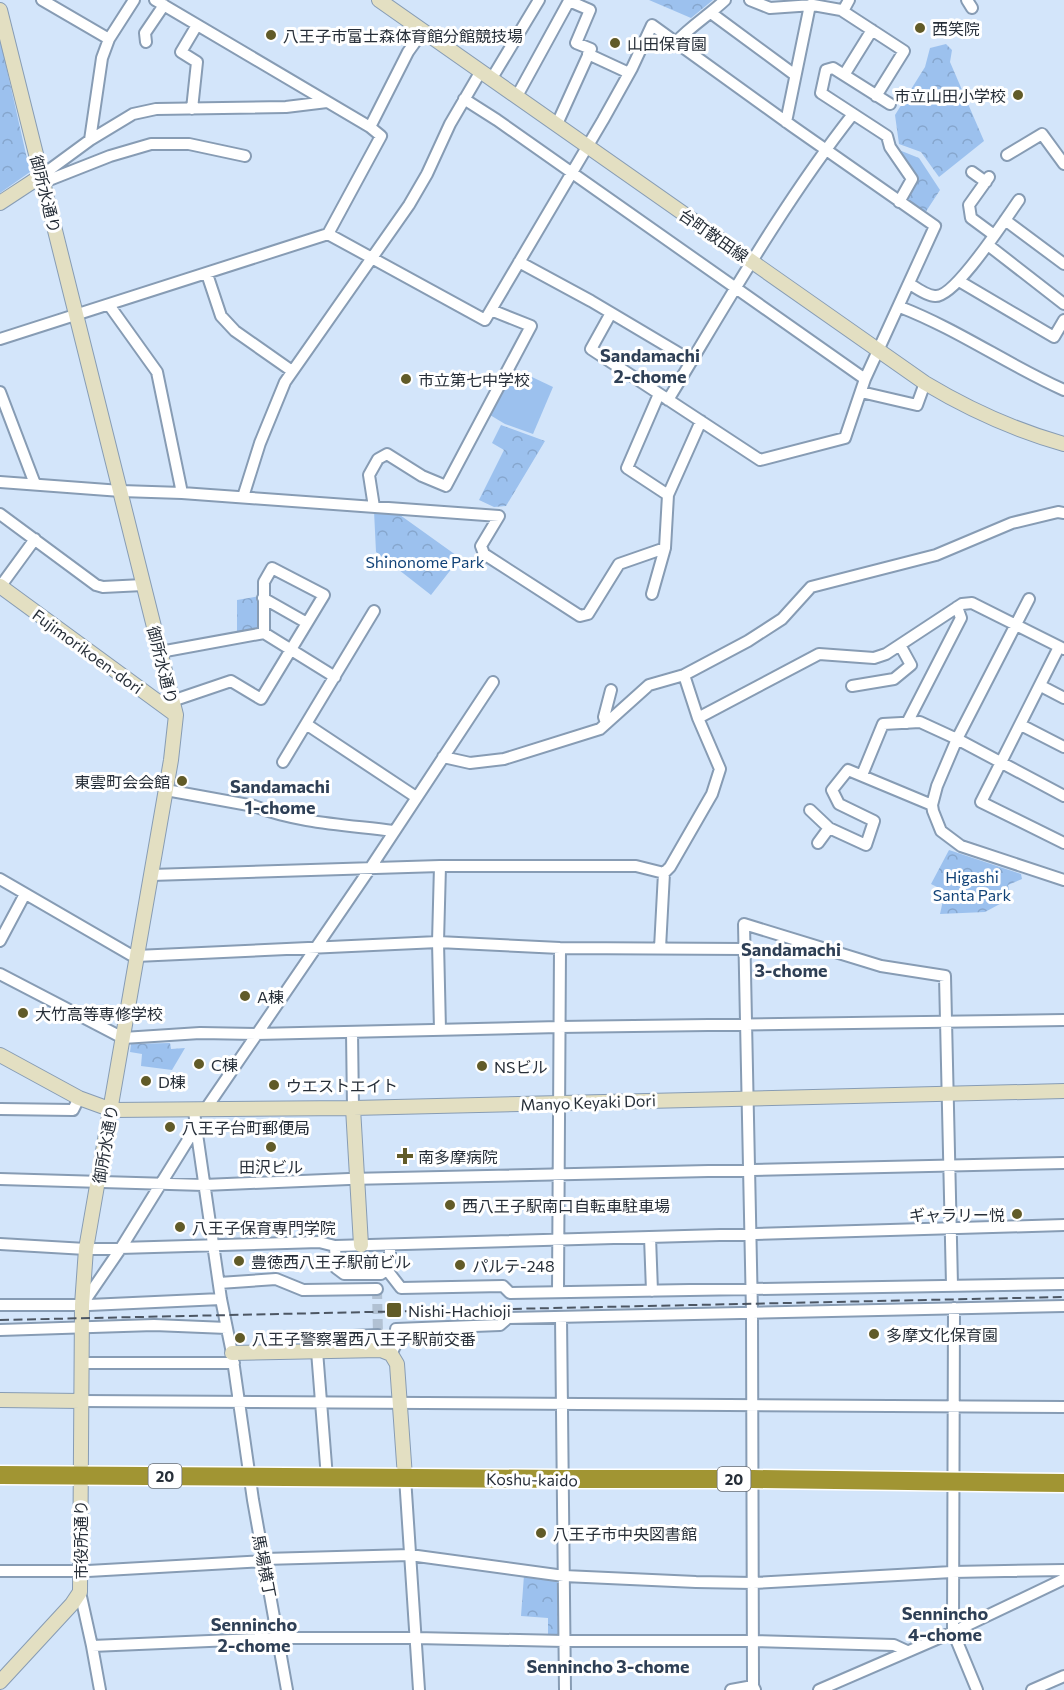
<svg xmlns="http://www.w3.org/2000/svg" width="1064" height="1690" viewBox="0 0 1064 1690" font-family="Commissioner,'Noto Sans JP',sans-serif">
<style>
.grass{fill:#9cc1ee}
.forest{fill:url(#forest-crowns)}
.lines{fill:none;stroke-linecap:round;stroke-linejoin:round}
.street-tunnel{stroke:#b1c1d3;stroke-width:10;stroke-dasharray:10 5;stroke-linecap:butt}
.street-casing{stroke:#879cb4;stroke-width:14}
.secondary-casing{stroke:#879cb4;stroke-width:16}
.highway-casing{stroke:#fff;stroke-width:21}
.street{stroke:#fff;stroke-width:10}
.secondary{stroke:#e3dfc2;stroke-width:14}
.highway{stroke:#a19533;stroke-width:18}
.rail{stroke:#4c5663;stroke-width:2;stroke-dasharray:9 4.5;stroke-linecap:butt}
.poi-dot{fill:#615b28;stroke:#fff;stroke-width:2}
.labels{text-anchor:middle;dominant-baseline:central;stroke-width:6;stroke-linejoin:round;paint-order:stroke}
.shield{fill:#fff;stroke:#686d74;stroke-width:1.5}
.shield-label{font-size:15px;font-weight:bold;fill:#272f39}
.poi-label{font-size:16px;fill:#272f39;stroke:#fff;text-anchor:start}
.street-label{font-size:16px;fill:#272f39;stroke:#fff}
.park-label{font-size:16px;fill:#124378;stroke:#fff}
.neighbourhood-label{font-size:18px;font-weight:bold;fill:#2e3f55;stroke:#fff}
</style>
<defs>
<pattern id="forest-crowns" width="20" height="18" patternUnits="userSpaceOnUse" patternTransform="scale(1.5)"><rect width="20" height="18" fill="#9cc1ee"/><path d="M2 6a3 3 0 1 1 6 0M12 15a3 3 0 1 1 6 0" fill="none" stroke="#86a6cd"/></pattern>
</defs>
<rect width="100%" height="100%" fill="#d3e5fa"/>
<path class="grass" d="M515,369L553,387L533,434L505,424L490,415Z"/>
<path class="forest" d="M649,0H713L691,18Z
M0,39L30,172L0,193Z
M946,44L952,50L950,62L984,141L939,177L921,152L899,144L895,115L925,67L930,48Z
M894,148L919,158L940,190L925,213L905,199L916,180Z
M501,425L545,441L506,506L494,507L479,500L504,450L492,443Z
M374,511L400,515L460,558L431,595L376,552Z
M260,596V628L237,633V600Z
M949,850L1021,874L1022,879L1008,885L1011,898L985,912L940,914L945,891L931,884Z
M170,1043L171,1049L185,1048L172,1070L141,1066L142,1054L130,1052L131,1044Z
M524,1575L562,1580L561,1632L556,1638L548,1637V1618L521,1616Z"/>
<g class="lines">
<path class="street-tunnel" d="M377,1289L378,1335"/>
<g class="street-casing">
<path id="street" d="M42,0L109,39
M750,0L770,8L813,5L841,10L904,51L876,96
M967,0L972,8
M843,11L849,0
M711,13L795,75
M146,42L145,33L164,5
M676,42C691,26 709,15 725,0
M588,54L629,73
M844,75L872,30
M492,78L539,0
M517,96L569,1L590,10L576,43L591,49L557,124
M464,99L497,120L865,379
M890,104L833,68L826,70L821,93L887,136L890,147L912,179L899,202
M192,109L197,62L181,52L197,25
M786,122L810,5
M370,127L408,52L423,31
M90,140L102,58L109,39L134,0
M1007,155L1042,134L1064,164
M972,172L986,182
M41,176L90,140L133,114L156,109L286,107L327,102
M989,177L969,205L971,218L994,235
M44,182L110,156L151,144H189L245,156
M1005,220L1064,264
M328,234L485,320L603,120L632,68L652,25L792,126L935,226L865,379L845,438L760,460L591,349L611,313
M988,245L1064,304
M519,262L591,301L692,361
M207,274L221,316L235,331L292,371
M959,281L1054,337L1064,320
M910,284C916,288 927,296 935,296C955,298 1006,218 1019,200
M109,305L157,372L182,493
M900,307C957,329 1008,365 1064,390
M0,339L328,234L381,136L370,127L155,0
M0,392L35,484
M861,392L917,405L925,383
M659,394L627,468L668,495
M668,400C727,303 783,203 853,114
M0,482L121,491L182,493L499,516L481,546L484,554L580,616L588,614L619,564L665,548L668,495L701,421
M243,497L260,443L285,382L409,205L427,174L450,124L481,71
M374,507L369,475L378,459L387,454L422,476L446,486L531,326L491,310
M0,514L96,585L103,587L143,585
M0,587L35,539
M652,594L665,548
M263,598L307,623
M1029,599L957,739L937,786L932,805L933,811L941,831L961,846L1064,880
M1059,647L981,802L1064,843
M160,652L264,633L335,677
M852,686L894,679L911,665L900,645
M1041,686L1064,698
M172,701L231,681L261,699L324,595L272,568L264,582V633
M698,718L819,654L874,658L886,654L962,604L972,603L1064,649
M606,723L604,717L611,690
M907,723L961,618L957,607
M306,724L416,797
M1021,725L1064,747
M443,757L470,763L504,759L600,729L649,685L684,675L748,641L782,619L811,587L936,555L1012,523L1058,512L1064,513
M283,762L374,611
M862,775L883,724L920,722L957,739L1064,796
M166,790L254,806C297,823 348,825 393,831
M810,810L829,828
M818,843L829,828L866,845L874,821L839,804L832,790L848,770L932,805
M440,866L438,942L440,1030
M151,875L440,866H636L664,873
M0,879L131,955L136,956L438,942L560,948L745,949
M0,941L25,894
M660,948L664,873L670,867L712,794L720,769L698,718L684,675
M0,974L123,1038L200,1033L256,1034L559,1027L1064,1020
M352,1032L353,1108
M0,1109L73,1110L79,1098
M205,1110L369,870L493,682
M196,1127L221,1299L232,1353L253,1500L287,1690
M0,1179L204,1185L349,1179L1064,1163
M650,1237L652,1291
M0,1244L86,1249L319,1242L335,1246L1064,1225
M335,1246L336,1268L344,1274H381L390,1266V1245
M387,1270L401,1288L503,1286L510,1293L1064,1284
M219,1283L276,1279L303,1290L377,1289
M558,1292L560,948
M0,1305H89L221,1299
M82,1305L121,1248L196,1127L194,1111
M954,1308L953,1632L977,1690
M561,1317L565,1690
M0,1330L154,1325L227,1328
M378,1335L353,1336L349,1339L351,1341L396,1340
M317,1351L327,1478
M391,1354L395,1346L396,1329L500,1325L508,1318L1064,1306
M82,1363H234
M81,1401L1064,1407
M405,1477L419,1690
M264,1559L410,1555L564,1576L696,1582L753,1583L952,1572L1064,1570
M0,1571H88L264,1561
M80,1592L92,1646L100,1690
M92,1646L279,1638H415L564,1641H754L894,1645L907,1651
M731,1690L753,1686
M755,1690L753,1686L752,1313L744,924L881,966L945,976L952,1285
M819,1690L953,1632L1064,1579
M1032,1690L1064,1676"/>
</g>
<g class="secondary-casing">
<path id="secondary" d="M379,0L925,383C970,410 1014,430 1064,444
M0,10L176,715L171,760L86,1249L82,1305L80,1592L72,1604L0,1682
M0,203L41,176
M0,586L176,715
M0,1055L79,1098L112,1110L353,1108L1064,1091
M353,1108L361,1245
M232,1353L381,1350L391,1354L397,1364L405,1477
M0,1400L81,1401"/>
</g>
<g class="highway-casing">
<path id="highway" d="M0,1475L562,1479H753L1064,1483"/>
</g>
<use href="#street" class="street"/>
<use href="#secondary" class="secondary"/>
<use href="#highway" class="highway"/>
<path class="rail" d="M0,1320L1064,1297"/>
</g>
<g class="poi-dot">
<circle cx="920" cy="28" r="6"/>
<circle cx="271" cy="35" r="6"/>
<circle cx="615" cy="43" r="6"/>
<circle cx="1018" cy="95" r="6"/>
<circle cx="406" cy="379" r="6"/>
<circle cx="182" cy="781" r="6"/>
<circle cx="245" cy="996" r="6"/>
<circle cx="23" cy="1013" r="6"/>
<circle cx="199" cy="1064" r="6"/>
<circle cx="482" cy="1066" r="6"/>
<circle cx="146" cy="1081" r="6"/>
<circle cx="274" cy="1085" r="6"/>
<circle cx="170" cy="1127" r="6"/>
<circle cx="271" cy="1147" r="6"/>
<path d="M402 1147h6v6h6v6h-6v6h-6v-6h-6v-6h6z"/>
<circle cx="450" cy="1205" r="6"/>
<circle cx="1017" cy="1214" r="6"/>
<circle cx="180" cy="1227" r="6"/>
<circle cx="239" cy="1261" r="6"/>
<circle cx="460" cy="1265" r="6"/>
<rect x="386" y="1302" width="16" height="16" rx="3"/>
<circle cx="874" cy="1334" r="6"/>
<circle cx="240" cy="1338" r="6"/>
<circle cx="541" cy="1533" r="6"/>
</g>
<g class="labels">
<g class="shield">
<rect x="148.5" y="1464" width="33" height="24" rx="4.5"/>
<rect x="717.5" y="1467" width="33" height="24" rx="4.5"/>
</g>
<g class="shield-label">
<text x="165" y="1476">20</text>
<text x="734" y="1479">20</text>
</g>
<g class="poi-label">
<text x="932" y="28">西笑院</text>
<text x="283" y="35">八王子市富士森体育館分館競技場</text>
<text x="627" y="43">山田保育園</text>
<text x="1006" y="95" text-anchor="end">市立山田小学校</text>
<text x="418" y="379">市立第七中学校</text>
<text x="170" y="781" text-anchor="end">東雲町会会館</text>
<text x="257" y="996">A棟</text>
<text x="35" y="1013">大竹高等専修学校</text>
<text x="211" y="1064">C棟</text>
<text x="494" y="1066">NSビル</text>
<text x="158" y="1081">D棟</text>
<text x="286" y="1085">ウエストエイト</text>
<text x="182" y="1127">八王子台町郵便局</text>
<text x="418" y="1156">南多摩病院</text>
<text x="271" y="1166" text-anchor="middle">田沢ビル</text>
<text x="462" y="1205">西八王子駅南口自転車駐車場</text>
<text x="1005" y="1214" text-anchor="end">ギャラリー悦</text>
<text x="192" y="1227">八王子保育専門学院</text>
<text x="251" y="1261">豊徳西八王子駅前ビル</text>
<text x="472" y="1265">パルテ-248</text>
<text x="408" y="1310">Nishi-Hachioji</text>
<text x="886" y="1334">多摩文化保育園</text>
<text x="252" y="1338">八王子警察署西八王子駅前交番</text>
<text x="553" y="1533">八王子市中央図書館</text>
</g>
<g class="street-label">
<text transform="translate(46 194) rotate(76)">御所水通り</text>
<text transform="translate(714 235) rotate(35)">台町散田線</text>
<text transform="translate(88 651) rotate(36)">Fujimorikoen-dori</text>
<text transform="translate(163 665) rotate(76)">御所水通り</text>
<text transform="translate(588 1102) rotate(-2)">Manyo Keyaki Dori</text>
<text transform="translate(105 1144) rotate(-80)">御所水通り</text>
<text transform="translate(532 1479) rotate(1)">Koshu-kaido</text>
<text transform="translate(80 1540) rotate(-90)">市役所通り</text>
<text transform="translate(265 1566) rotate(79)">馬場横丁</text>
</g>
<g class="park-label">
<text x="425" y="561">Shinonome Park</text>
<text x="972" y="876">Higashi<tspan x="972" dy="18">Santa Park</tspan></text>
</g>
<g class="neighbourhood-label">
<text x="650" y="355">Sandamachi<tspan x="650" dy="21">2-chome</tspan></text>
<text x="280" y="786">Sandamachi<tspan x="280" dy="21">1-chome</tspan></text>
<text x="791" y="949">Sandamachi<tspan x="791" dy="21">3-chome</tspan></text>
<text x="945" y="1613">Sennincho<tspan x="945" dy="21">4-chome</tspan></text>
<text x="254" y="1624">Sennincho<tspan x="254" dy="21">2-chome</tspan></text>
<text x="608" y="1666">Sennincho 3-chome</text>
</g>
</g>
</svg>
